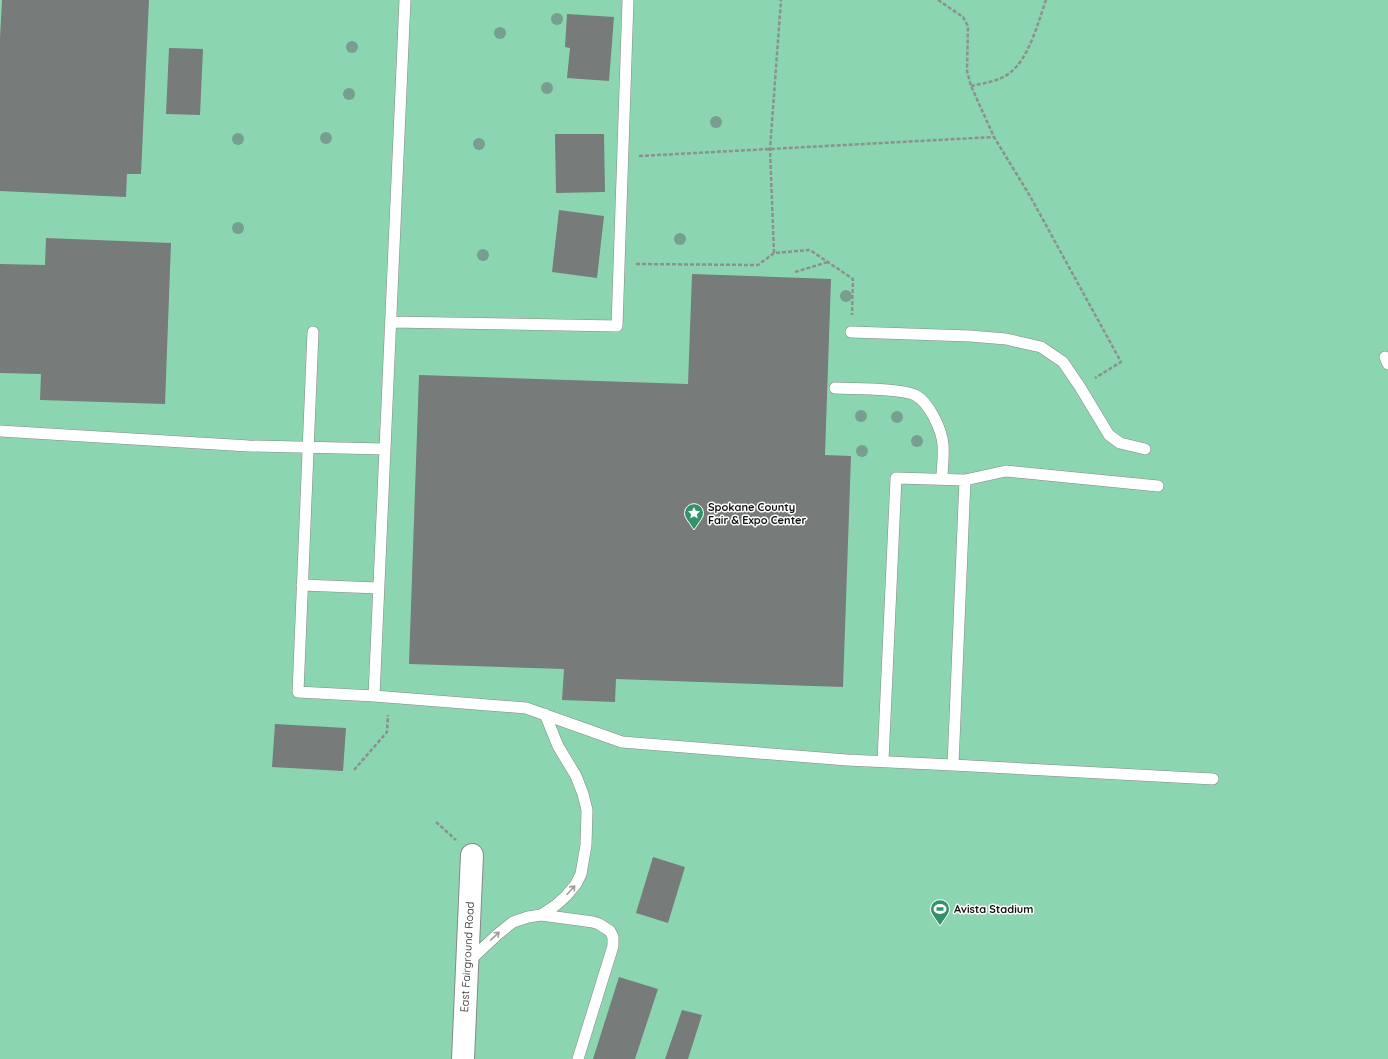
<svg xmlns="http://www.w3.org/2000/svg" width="1388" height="1059" viewBox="0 0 1388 1059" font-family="Quicksand,sans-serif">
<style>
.green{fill:#8bd6b1}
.building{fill:#777b79}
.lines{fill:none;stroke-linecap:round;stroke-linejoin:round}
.lane-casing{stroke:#858987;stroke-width:12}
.street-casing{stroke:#858987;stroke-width:24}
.path{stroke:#8d918e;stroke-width:2.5;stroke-dasharray:4 2;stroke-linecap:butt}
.lane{stroke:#fff;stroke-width:11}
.street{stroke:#fff;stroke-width:22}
.tree{fill:#779e8e}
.oneway{stroke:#9f9f9f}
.labels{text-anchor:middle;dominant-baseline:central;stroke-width:3;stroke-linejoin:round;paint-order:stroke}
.poi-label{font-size:11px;font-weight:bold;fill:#0f100f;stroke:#fff;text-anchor:start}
.street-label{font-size:11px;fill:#0f100f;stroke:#fff}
</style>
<rect width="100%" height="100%" fill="#e6ebe8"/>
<path class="green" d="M0,0H1388V1059H0Z"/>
<path class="building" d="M2,0H149L141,174H127L126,197L0,191V38Z
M567,14L614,17L609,81L567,78L570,48L565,47Z
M169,48L203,49L200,115L166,114Z
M555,134H604L605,192L556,193Z
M559,210L604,216L597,278L552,272Z
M46,238L171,243L165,404L40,400L41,374L0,373V264L45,265Z
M692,274L831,279L825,455L851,456L843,687L616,679L615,702L562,700L564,669L409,664L419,375L688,384Z
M275,724L346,728L343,771L272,767Z
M653,857L685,867L668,923L636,913Z
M619,977L658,989L635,1059H593Z
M682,1010L702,1015L688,1059H665Z"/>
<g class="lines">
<g class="lane-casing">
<path id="lane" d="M405,0L374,696L526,708L622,742L847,760L953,765L965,480L896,478L883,761
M391,322L617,326L628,0
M313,332L298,692L374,696
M851,332L970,336L1006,339L1041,347L1063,362L1080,387L1109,435L1120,443L1145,449
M1385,357L1388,364
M835,388C854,389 900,388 915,395C929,402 942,430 943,445C944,456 942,468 942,479
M0,431L249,446L385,449
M965,480L1006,471L1158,486
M302,585L378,588
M953,765L1213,779
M541,915L556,905L566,896L576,884L581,874L586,845L587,810L583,794L576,776L558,746L545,714
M468,962L498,934L513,922L528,917L541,915L593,922L599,924L610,931L613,937V946L578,1059"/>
</g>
<g class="street-casing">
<path id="street" d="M463,1059L472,855"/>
</g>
<path class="path" d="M938,0L963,17L968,26L967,71L971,86L994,137L1030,196L1121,362L1095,378
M971,86C984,83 1001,81 1011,72C1030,56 1038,22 1046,0
M639,156L994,137
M774,253L770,149L781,0
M636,264L758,265L774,253L810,250L853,279L852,315
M795,272L828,262
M354,770L387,732L388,715
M436,822L456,840"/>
<use href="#lane" class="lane"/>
<use href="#street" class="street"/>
</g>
<g class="tree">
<circle cx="557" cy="19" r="6"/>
<circle cx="500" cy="33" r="6"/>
<circle cx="352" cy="47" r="6"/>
<circle cx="547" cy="88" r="6"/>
<circle cx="349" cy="94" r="6"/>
<circle cx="716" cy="122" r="6"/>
<circle cx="326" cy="138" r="6"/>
<circle cx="238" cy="139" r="6"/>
<circle cx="479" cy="144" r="6"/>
<circle cx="238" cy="228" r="6"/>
<circle cx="680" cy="239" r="6"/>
<circle cx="483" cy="255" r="6"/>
<circle cx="846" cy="296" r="6"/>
<circle cx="861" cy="416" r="6"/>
<circle cx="897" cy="417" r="6"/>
<circle cx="917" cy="441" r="6"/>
<circle cx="862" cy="451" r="6"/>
</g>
<defs><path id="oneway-shaft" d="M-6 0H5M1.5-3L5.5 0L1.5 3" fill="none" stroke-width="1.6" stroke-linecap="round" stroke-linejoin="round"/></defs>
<g class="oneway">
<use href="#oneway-shaft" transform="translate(571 890) rotate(-48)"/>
<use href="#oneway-shaft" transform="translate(495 936) rotate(-43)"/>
</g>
<defs>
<g id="sight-pin" transform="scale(1)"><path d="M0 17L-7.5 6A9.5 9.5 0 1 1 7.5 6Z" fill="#34926a" stroke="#fff"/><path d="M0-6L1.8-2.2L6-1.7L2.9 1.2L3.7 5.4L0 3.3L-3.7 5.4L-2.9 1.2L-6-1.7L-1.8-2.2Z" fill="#fff"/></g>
<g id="stadium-pin" transform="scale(1)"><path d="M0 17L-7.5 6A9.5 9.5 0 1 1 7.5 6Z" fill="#34926a" stroke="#fff"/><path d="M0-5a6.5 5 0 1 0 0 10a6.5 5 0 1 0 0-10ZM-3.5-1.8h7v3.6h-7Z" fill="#fff"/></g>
</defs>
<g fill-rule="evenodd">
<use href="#sight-pin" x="694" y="513"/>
<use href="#stadium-pin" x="940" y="909"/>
</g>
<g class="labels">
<g class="poi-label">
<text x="708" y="507">Spokane County<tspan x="708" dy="13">Fair &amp; Expo Center</tspan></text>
<text x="954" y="909">Avista Stadium</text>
</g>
<g class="street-label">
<text transform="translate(467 957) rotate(-87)">East Fairground Road</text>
</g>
</g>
</svg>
